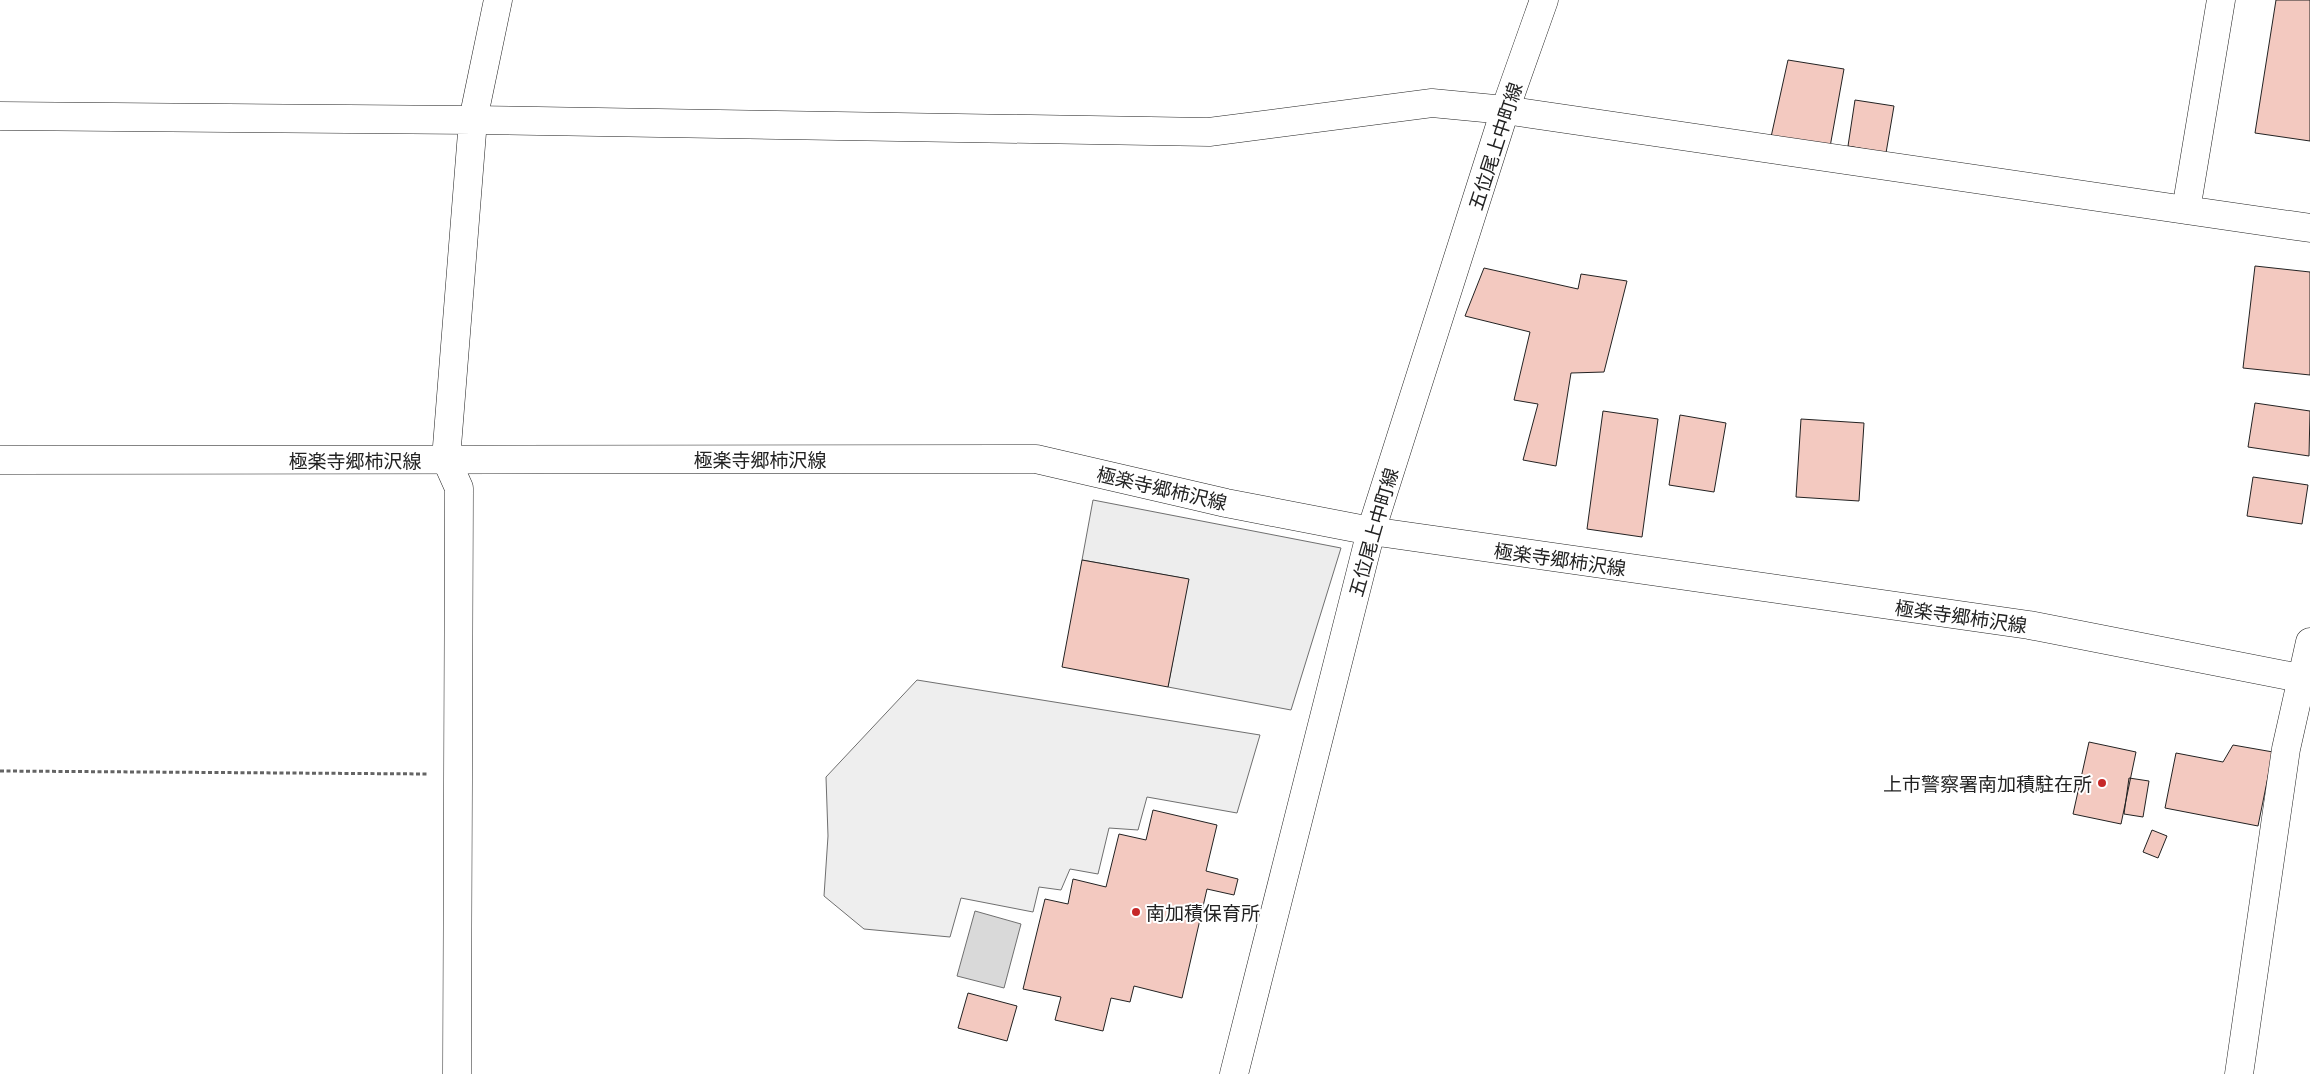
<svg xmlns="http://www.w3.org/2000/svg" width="2310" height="1074" viewBox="0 0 2310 1074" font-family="'Titillium Web','Noto Sans JP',sans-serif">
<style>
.green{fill:#eee;stroke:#6f6f6f}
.parking{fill:#ededed;stroke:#6f6f6f}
.water{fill:#d9d9d9;stroke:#6f6f6f}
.building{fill:#f3c9c0;stroke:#222}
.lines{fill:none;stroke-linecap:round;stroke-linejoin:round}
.minor-casing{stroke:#222;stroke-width:29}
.secondary-casing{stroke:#222;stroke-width:29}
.path{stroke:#646464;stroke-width:3;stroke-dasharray:4 2.5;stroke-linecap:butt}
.minor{stroke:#fff;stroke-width:28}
.secondary{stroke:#fff;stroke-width:28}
.poi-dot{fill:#c62828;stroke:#fff;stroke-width:2}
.labels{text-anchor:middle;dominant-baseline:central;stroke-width:4;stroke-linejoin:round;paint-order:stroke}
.street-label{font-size:19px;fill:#222;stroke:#fff}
.poi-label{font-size:19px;fill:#222;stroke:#fff;text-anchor:end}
</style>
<rect width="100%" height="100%" fill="#fff"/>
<path class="green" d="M917,680L1260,735L1237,813L1147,797L1138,830L1109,828L1098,874L1070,869L1061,890L1039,887L1033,912L961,898L950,937L864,929L824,896L828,836L826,777Z"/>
<path class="parking" d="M1093,500L1341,548L1291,710L1168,687L1188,579L1082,560Z"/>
<path class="water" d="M975,911L1021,924L1004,988L957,976Z"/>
<path class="building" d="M2276,0H2310V141L2255,133Z
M1788,60L1844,69L1830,147L1771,137Z
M1855,100L1894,106L1886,153L1848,146Z
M2255,266L2310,272V375L2243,368Z
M1484,268L1578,289L1581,274L1627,281L1604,372L1571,373L1556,466L1523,460L1538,404L1514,400L1530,332L1465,316Z
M2255,403L2310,411L2309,456L2248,447Z
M1603,411L1658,419L1642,537L1587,529Z
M1680,415L1726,423L1714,492L1669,485Z
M1801,419L1864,423L1859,501L1796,497Z
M2253,477L2308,485L2302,524L2247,516Z
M1082,560L1189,579L1168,687L1062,667Z
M2089,742L2136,752L2121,824L2073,814Z
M2233,745L2273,752L2258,826L2165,808L2176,753L2223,762Z
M2129,778L2149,781L2143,817L2124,814Z
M1153,810L1217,825L1206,871L1238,879L1234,895L1207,889L1182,998L1134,986L1130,1002L1111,998L1103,1031L1055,1020L1061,997L1023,989L1045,899L1068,904L1073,879L1106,887L1119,834L1146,840Z
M2152,830L2167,836L2158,858L2143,852Z
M968,993L1017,1006L1007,1041L958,1028Z"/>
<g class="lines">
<g class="minor-casing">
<path id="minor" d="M2221,0L2186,210L2310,228
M0,116L473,120L1209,132L1432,103L1505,110L2186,210
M457,1074L459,488L446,459L473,120L498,0
M2239,1074L2286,749L2310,642"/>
</g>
<g class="secondary-casing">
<path id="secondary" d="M0,460L1036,459L1226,503L1371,531L2029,625L2310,680
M1234,1074L1371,531L1505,110L1544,0"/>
</g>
<path class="path" d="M0,771L428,774"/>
<use href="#minor" class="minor"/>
<use href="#secondary" class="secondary"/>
</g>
<g class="poi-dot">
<circle cx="2102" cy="783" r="5"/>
<circle cx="1136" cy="912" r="5"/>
</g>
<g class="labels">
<g class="street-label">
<text transform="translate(1495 146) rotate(-72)">五位尾上中町線</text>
<text x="760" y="459">極楽寺郷柿沢線</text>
<text x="355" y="460">極楽寺郷柿沢線</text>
<text transform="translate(1162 488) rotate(13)">極楽寺郷柿沢線</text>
<text transform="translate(1373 532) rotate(-74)">五位尾上中町線</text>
<text transform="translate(1560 559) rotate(8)">極楽寺郷柿沢線</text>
<text transform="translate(1961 616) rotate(8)">極楽寺郷柿沢線</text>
</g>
<g class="poi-label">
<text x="2092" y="783">上市警察署南加積駐在所</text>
<text x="1146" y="912" text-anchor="start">南加積保育所</text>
</g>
</g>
</svg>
